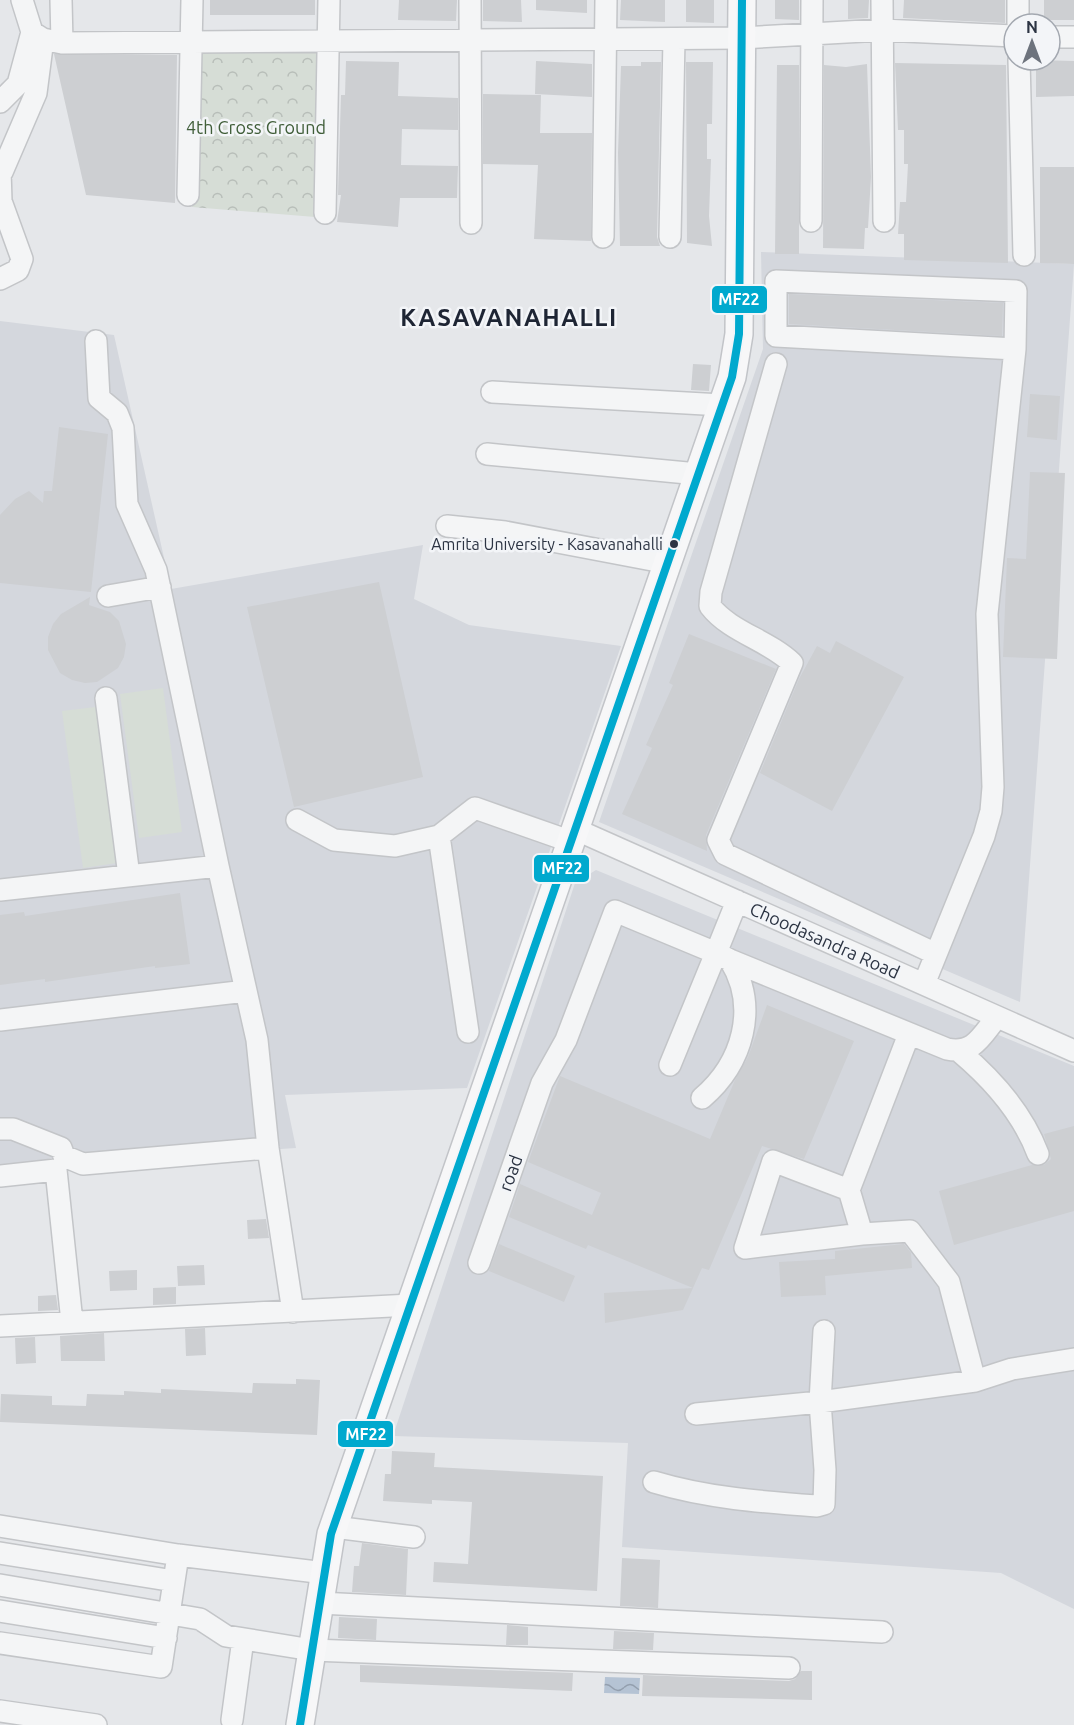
<svg xmlns="http://www.w3.org/2000/svg" width="1074" height="1725" viewBox="0 0 1074 1725" font-family="Ubuntu,sans-serif">
<style>
.built{fill:#d4d7dd}
.park{fill:url(#park-crowns)}
.garden{fill:#d6ddd6}
.water{fill:url(#water-waves)}
.building{fill:#cdcfd2}
.lines{fill:none;stroke-linecap:round;stroke-linejoin:round}
.minor-casing{stroke:#c3c5c8;stroke-width:24}
.major-casing{stroke:#c2c4c8;stroke-width:30}
.minor{stroke:#f4f5f6;stroke-width:21}
.major{stroke:#f7f7f8;stroke-width:27}
.bus-1-casing{stroke:#f3f5f8;stroke-width:12}
.bus-1{stroke:#00a9ce;stroke-width:8}
.bus-dot{fill:#2c3443;stroke:#f3f5f8;stroke-width:2}
.labels{text-anchor:middle;dominant-baseline:central;stroke-width:5;stroke-linejoin:round;paint-order:stroke}
.bus-label{font-size:16px;fill:#2c3443;stroke:#f3f5f8;text-anchor:end}
.park-label{font-size:18px;fill:#405e39;stroke:#f3f5f8}
.street-label{font-size:18px;fill:#2c3443;stroke:#f3f5f8}
.district-label{font-size:24px;font-weight:bold;letter-spacing:1.5px;fill:#1e2534;stroke:#f3f5f8}
.line-badge{stroke:#f3f5f8;stroke-width:2}
.badge-label{font-size:16px;text-anchor:middle;font-weight:bold;fill:#fff}
</style>
<defs>
<pattern id="park-crowns" width="20" height="18" patternUnits="userSpaceOnUse" patternTransform="scale(1.5)"><rect width="20" height="18" fill="#d6ddd6"/><path d="M2 6a3 3 0 1 1 6 0M12 15a3 3 0 1 1 6 0" fill="none" stroke="#b8beb9"/></pattern>
<pattern id="water-waves" width="16" height="10" patternUnits="userSpaceOnUse" patternTransform="scale(1.5)"><rect width="16" height="10" fill="#b5c3d4"/><path d="M0 5q4-4 8 0t8 0" fill="none" stroke="#939fae"/></pattern>
</defs>
<rect width="100%" height="100%" fill="#e5e7ea"/>
<path class="built" d="M761,252L1074,264L1020,1002L599,822L763,349Z
M0,321L114,335L171,589L423,545L414,599L469,625L621,646L467,1088L285,1095L296,1148L0,1167Z
M596,870L1074,1066V1609L1001,1573L622,1547L628,1443L393,1436L575,883Z"/>
<path class="park" d="M196,46L321,47L315,217L192,207Z"/>
<path class="garden" d="M163,688L182,832L139,838L120,694Z
M104,706L124,862L83,868L62,711Z"/>
<path class="water" d="M605,1677L640,1678L639,1694L604,1693Z"/>
<path class="building" d="M210,0H315V15H210Z
M399,0H457L456,21L398,20Z
M483,0H521L522,22L483,21Z
M536,0H587V13L536,10Z
M621,0H665V22L620,20Z
M686,0H714V23L686,22Z
M775,0H799V20L775,19Z
M848,0H869L868,18L848,19Z
M904,0H1005V23L903,18Z
M1044,0H1074V20H1044Z
M54,54L177,55L175,203L86,195Z
M1036,60L1074,61V96L1036,97Z
M346,61L399,62L398,96L458,98V130L402,129L401,165L458,166L457,198H400L398,227L337,222L341,195H338L341,95H345Z
M536,61L592,64V97L535,94Z
M641,62H661L657,237L660,246H620L618,153L621,66H641Z
M686,62H713L712,124H707V159H711L709,216L712,246L687,243Z
M895,63L1006,65L1008,263L904,260V234H898L900,202H906L908,164H904V130H898Z
M867,64L871,177L868,228H865L864,249L823,248L824,65L846,67Z
M777,65H799V254H775Z
M483,94L541,95L540,133H592L591,241L534,239L538,165L483,164Z
M1040,167H1074V264L1040,263Z
M789,294L1003,303L1002,336L789,324Z
M693,364L711,365L709,391L691,390Z
M1030,394L1060,396L1057,440L1027,437Z
M59,427L108,434L91,592L0,583V515L15,499L29,491L43,503L44,491H52Z
M1030,472L1065,473L1057,659L1003,657L1007,558L1026,559Z
M379,582L423,777L294,807L247,607Z
M90,597L89,605L110,612L119,621L126,644L124,657L118,668L97,682L85,683L72,680L60,673L48,650V637L53,624L61,614Z
M689,634L776,669L706,835L707,851L622,814L652,748L646,745L673,685L669,683Z
M836,641L904,677L832,811L760,773L799,679L817,646L830,653Z
M180,893L190,964L155,968V966L45,982V979L0,985V915L24,912L25,916Z
M767,1005L854,1041L804,1159L762,1146L709,1270L702,1268L693,1288L588,1245L586,1249L509,1217L520,1184L592,1215L601,1193L528,1162L560,1076L710,1139L735,1080L748,1057Z
M1074,1126V1211L954,1245L939,1191L1032,1165H1044L1051,1159L1044,1134Z
M266,1219L269,1238L248,1239L247,1220Z
M499,1244L575,1276L564,1302L489,1271Z
M904,1244L911,1253L912,1268L825,1276L826,1295L781,1297L779,1262L835,1259V1251Z
M204,1265L205,1285L178,1286L177,1266Z
M137,1270V1290L110,1291L109,1271Z
M176,1287V1304L153,1305V1288Z
M693,1288L683,1310L605,1323L604,1293Z
M56,1295L58,1310L38,1311V1296Z
M205,1328L206,1355L186,1356L185,1329Z
M104,1333L105,1361H61L60,1336Z
M35,1337L36,1363L16,1364L15,1338Z
M296,1379L320,1380L317,1435L0,1422L1,1394L52,1396V1405L86,1406L87,1394L124,1395V1391L161,1393V1389L252,1393L253,1383L296,1384Z
M392,1451L435,1453L434,1467L603,1476L597,1591L433,1582L434,1562L468,1564L472,1502L432,1500V1504L383,1501L385,1474H391Z
M362,1543L408,1549L406,1595L352,1592L354,1566H359Z
M622,1558L660,1560L658,1608L620,1606Z
M339,1617L377,1619L376,1640L338,1638Z
M507,1625L528,1627V1645H506Z
M614,1631L654,1633L653,1650L613,1649Z
M360,1665L573,1673L572,1691L360,1682Z
M801,1671H812V1700L642,1696L643,1675L789,1681L795,1679Z"/>
<g class="lines">
<g class="minor-casing">
<path id="minor" d="M22,0L32,32L43,39L62,43L741,38L882,30L1014,36
M61,0L62,43
M470,0L471,223
M882,0L884,221
M1018,0V24
M1050,37H1074
M1019,60L1024,255
M0,102L18,84L32,32
M0,170L1,201L22,259L18,270L0,279
M2,172L36,93L43,39
M188,195L192,0
M325,213L329,0
M811,221L812,0
M603,237L606,0
M670,237L674,39
M96,341L99,398L117,413L123,428L127,504L156,570L218,866L257,1040L268,1148L293,1312
M776,364L711,592L710,606C730,632 768,640 792,663L718,840L725,854L936,954
M492,392L722,405
M487,454L698,474
M447,526L505,532L668,563
M108,596L160,587
M106,698L129,876
M297,820L334,840L395,846L439,836L475,808L572,842
M577,830L1074,1051
M439,836L468,1032
M0,890L218,866
M737,901L716,953L730,960L947,1049C974,1055 982,1035 997,1017
M924,984L984,836L991,811L993,787L987,614L1015,349L1016,291L776,281V336L1015,349
M0,1020L246,991
M960,1052C992,1079 1023,1114 1038,1154
M702,1098C743,1063 759,1007 730,960
M0,1129H13L61,1148L64,1156L83,1164L268,1148
M0,1176L56,1170L72,1322
M849,1190L773,1161L745,1248L862,1234
M479,1263L542,1083L566,1040L615,911L716,953L670,1065
M0,1326L411,1305
M975,1381L1012,1369L1074,1359
M696,1414L820,1402L824,1331
M654,1482C707,1498 762,1502 817,1506L824,1504L825,1470L820,1402L975,1381L949,1282L910,1231L862,1234L849,1190L909,1034
M0,1526L178,1555L325,1573
M334,1527L414,1537
M0,1553L174,1581
M0,1585L200,1619L226,1636L312,1650L789,1668
M320,1603L882,1632
M0,1611L166,1638
M0,1643L161,1667L178,1555
M0,1711L96,1725
M232,1720L243,1639"/>
</g>
<g class="major-casing">
<path id="major" d="M300,1725L331,1534L732,377L739,334L742,0"/>
</g>
<use href="#minor" class="minor"/>
<use href="#major" class="major"/>
<g class="bus-1-casing">
<path id="bus-1" d="M300,1725L331,1534L732,377L739,334L742,0"/>
</g>
<use href="#bus-1" class="bus-1"/>
</g>
<circle class="bus-dot" cx="674" cy="544" r="5"/>
<g class="labels">
<g class="bus-label">
<text x="663" y="544">Amrita University - Kasavanahalli</text>
</g>
<g class="park-label">
<text x="256" y="127">4th Cross Ground</text>
</g>
<g class="street-label">
<text transform="translate(825 940) rotate(24)">Choodasandra Road</text>
<text transform="translate(510 1173) rotate(-70)">road</text>
</g>
<g class="district-label">
<text x="509" y="317">KASAVANAHALLI</text>
</g>
</g>
<g class="line-badge">
<rect x="711" y="285" width="57" height="29" rx="6" fill="#00a9ce"/>
<rect x="533" y="854" width="57" height="29" rx="6" fill="#00a9ce"/>
<rect x="337" y="1420" width="57" height="28" rx="6" fill="#00a9ce"/>
</g>
<g class="badge-label">
<text x="739" y="305">MF22</text>
<text x="562" y="874">MF22</text>
<text x="366" y="1440">MF22</text>
</g>
<g transform="translate(1032 42)"><circle r="28" fill="#f3f5f8" stroke="#a3a8b0" stroke-width="1.5"/>
<path d="M0-4.5L10 22L0 15L-10 22Z" fill="#6d737d"/>
<text y="-9" font-size="16" font-weight="bold" text-anchor="middle" fill="#2c3443">N</text>
</g>
</svg>
